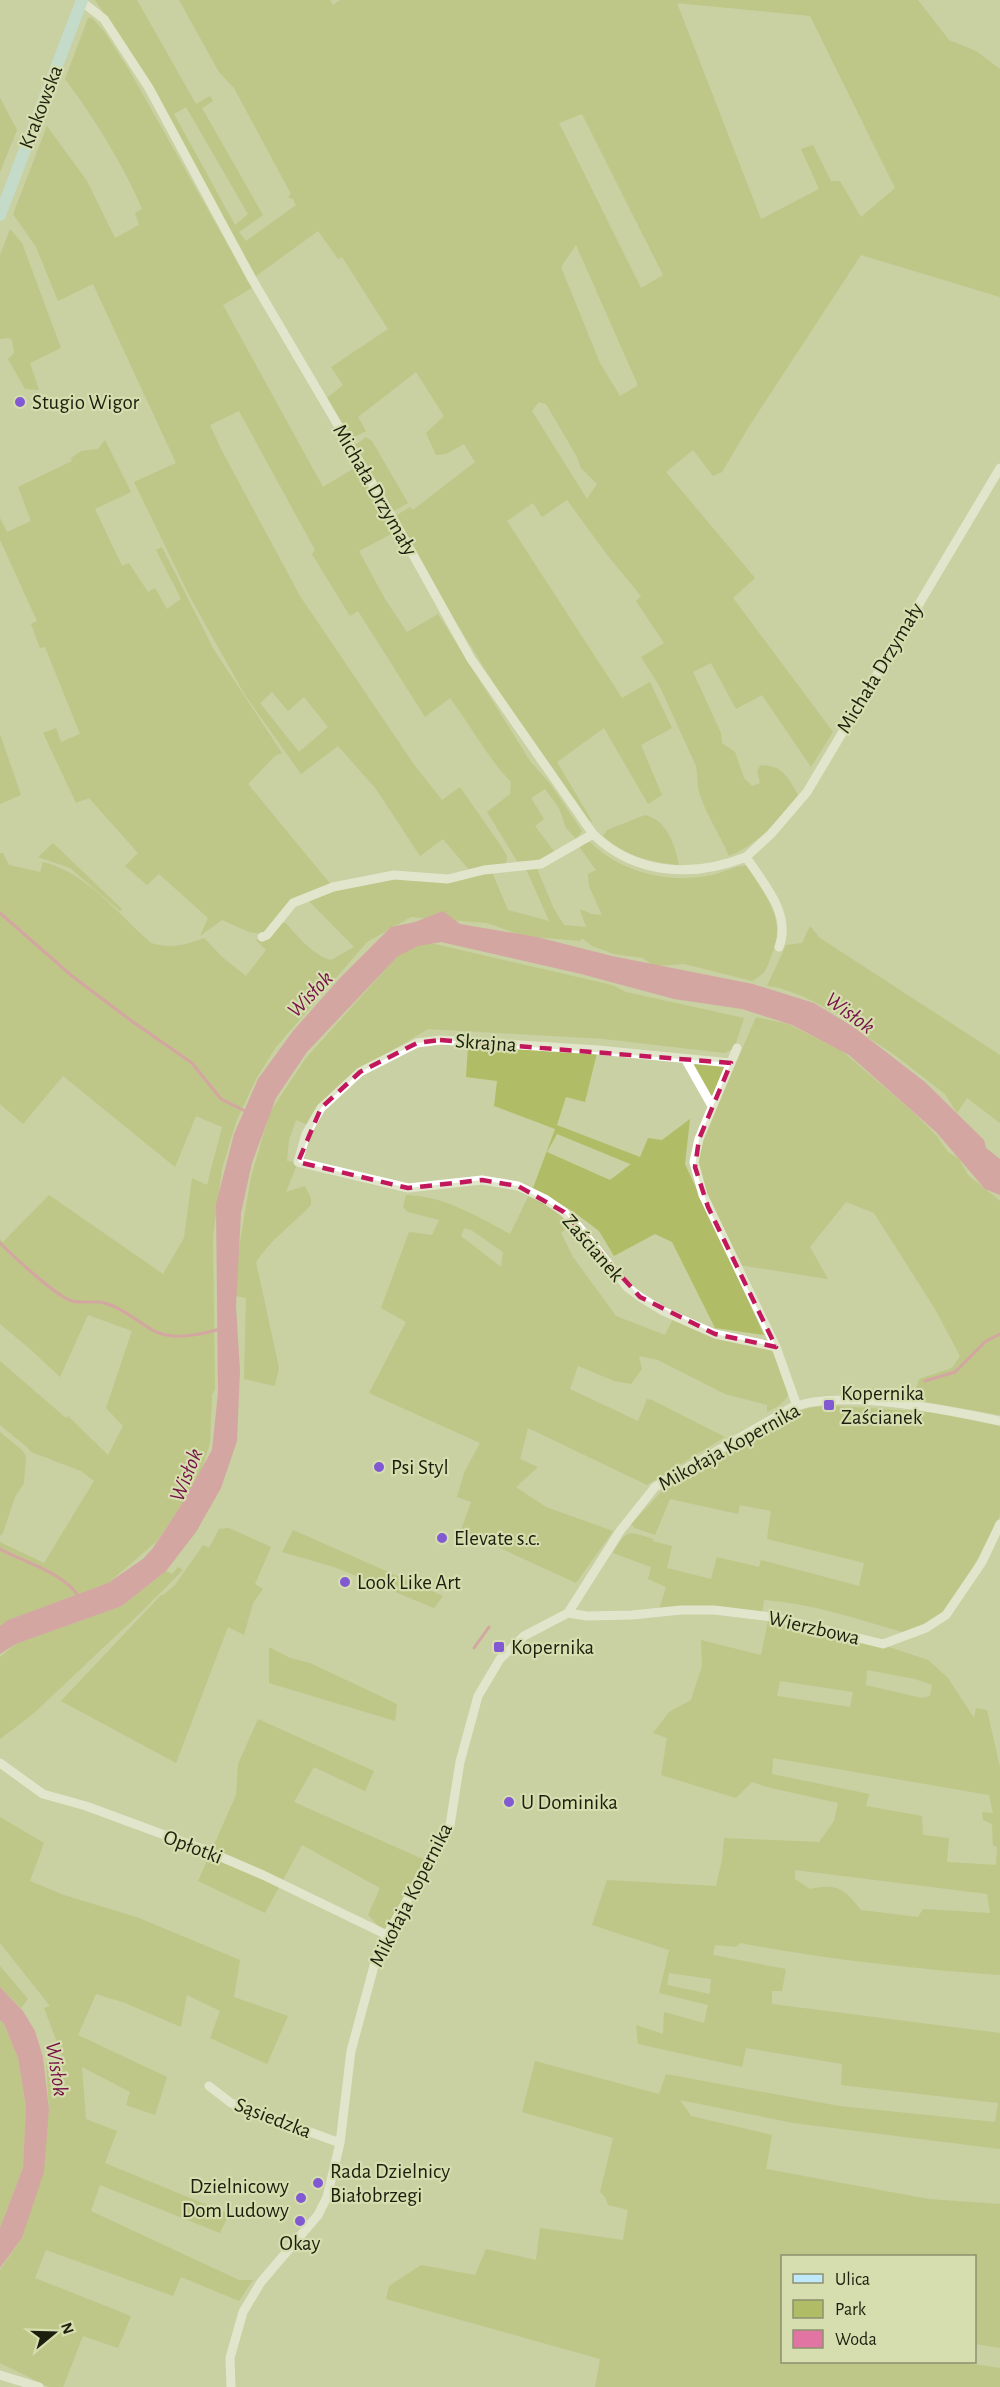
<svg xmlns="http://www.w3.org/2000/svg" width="1000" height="2387" viewBox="0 0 1000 2387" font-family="'Alegreya Sans',sans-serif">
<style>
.green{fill:#b1bc66;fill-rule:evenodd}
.water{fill:#e274a3}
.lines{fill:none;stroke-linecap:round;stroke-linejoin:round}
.stream{stroke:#e274a3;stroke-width:3}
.street{stroke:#fff;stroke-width:9}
.secondary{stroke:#bfe8fb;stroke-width:12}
.marked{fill:none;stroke:#c2185b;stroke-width:4.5;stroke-dasharray:12 8;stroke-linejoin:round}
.poi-dot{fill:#8059d3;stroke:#d6ddaf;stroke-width:2}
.labels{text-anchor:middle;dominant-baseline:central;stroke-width:4.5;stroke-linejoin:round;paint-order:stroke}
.street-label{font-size:21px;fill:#1c1f0d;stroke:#d6ddaf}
.poi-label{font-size:21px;fill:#1c1f0d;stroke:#d6ddaf;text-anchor:start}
.water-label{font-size:22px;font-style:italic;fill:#761247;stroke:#d6ddaf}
</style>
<rect width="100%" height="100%" fill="#c9d0a3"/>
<path class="green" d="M95,0H137L196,104L210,96L213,101L202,108L263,215L239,232L246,241L296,205L293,199L288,197L291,194L234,88L219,72L179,0H330L333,5L340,0H918L949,40L976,51L1000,69V297L861,255L748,428L722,472L713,476L693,450L666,472L755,578L733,598L833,732L811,767L762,695L736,709L711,663L693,672L721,733L722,743L735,752L744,778L752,786L760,783L757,770L761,765C782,765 789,778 798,795C778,820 760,843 729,856C720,835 707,816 700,795C697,788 698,776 696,766L660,687L641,657L664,643L636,601L641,596L608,556L567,500L542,517L533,503L507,521L622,698L650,682L672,728L641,745L662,795L648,804L604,728L557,762L593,823L587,819L508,706L454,619L398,518L397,515L410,507L413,510L475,462L464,444L446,454L436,455L426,433L444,416L416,372L358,417L366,431L354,437L348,435L327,398L343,385L331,367L388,329L342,257L338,259L318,231L256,276L232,237L126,46ZM677,3L810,16L895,188L861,217L840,181H831L813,145L801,149L819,189L761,219ZM186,107L248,214L235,225L174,114ZM582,114L663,275L641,288L559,123ZM576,245L637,383V386L620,396L600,363L561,267ZM539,402L546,404L577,457L581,468L597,484L587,499L532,411Z
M88,18H92L104,31L129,70L252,288L223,305L323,487L356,467L393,533L359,551L385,599L407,632L438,614L530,761L551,785L582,831L576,839L566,828L559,808L545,789L531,798L544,819L535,826L556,854L537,861H517L487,812L510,794L511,782C487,757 471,726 450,698L425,717L358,611L350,616L312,554L315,550L239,411L210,425L221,449L300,596L415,766L442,800L460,787L501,846L507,856L506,863L470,871L443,839L420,856L376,789L338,746L301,774L245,695L191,599L134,482L176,463L93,284L58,301L36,247L13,214L47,126L87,181L115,238L139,225L135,213L142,209C124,166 93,116 65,79ZM272,692L288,711L304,697L328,727L299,752L260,703Z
M0,98L17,130L0,172Z
M10,229L22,243L61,348L30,363L39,390L25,389L8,359L14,353L12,340L8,338L0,339V255Z
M366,437L372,441L408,503L394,511L354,446Z
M105,440L131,492L95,509L122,566L129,563L148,592L155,588L167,609L181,599L156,550L162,547L214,650L282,753L275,756L248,784L332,886L304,895L263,934L249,932L222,920L200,936L208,918L159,874L147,885L125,866L138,853L89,798L76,803L43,733L56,728L61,742L80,734L45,647L40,648L31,624L37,621L0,540V518L7,532L31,521L18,487L72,461L71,458L81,451L98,449Z
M0,734L21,795L0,804Z
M645,815C667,820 675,845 679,865C651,862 625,856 603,836L607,830Z
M590,842C621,873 670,884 712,875C723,873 738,864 748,866C765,899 788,917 771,957C765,973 766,972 752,981L684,964L654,966L643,958L614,954L592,946L582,938L580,941L523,936L487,923L411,917L367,942L276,1047L256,1079L236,1122L222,1169L213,1237L215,1389L212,1395L210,1443L198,1481L157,1541L108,1583L9,1620L0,1626V1542L44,1563L94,1481L81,1471L31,1452L27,1447L0,1425V1361L66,1418L68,1416L108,1455L123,1426L106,1408L132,1331L88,1315L60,1377L30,1349L0,1324V1239L3,1242L49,1195L163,1274L184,1238L192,1178L207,1185L222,1127L196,1116L175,1167L63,1076L23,1124L0,1104V853H3L9,865L40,872L43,862C86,872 119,915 151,943C170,949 186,945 204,938L222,957L246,976L266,950L256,940L270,935L281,923H286C297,936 314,956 331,960L354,947L306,898L392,878L438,881L492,872L508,910L549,921L526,869H537L554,909L564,925L586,927L580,909L591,914L602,915L589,886L588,874L596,870L578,845Z
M53,843L122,909L120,911L70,868L38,857Z
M810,926L820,938L1000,1055V1123L967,1098L957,1113L945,1094L892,1053L869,1038L853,1018L838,1014L802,996L780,988L767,986L786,945L802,943Z
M426,942L612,985L626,992L744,1018L734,1049L724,1053L604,1039L428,1029L359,1070L308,1125L296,1120L289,1140L287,1161L298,1162L286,1192L305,1186L311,1198V1205C293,1224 270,1240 256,1262L279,1368L275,1386L244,1379L246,1298L236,1296V1265L251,1177L270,1112L306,1058L403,950Z
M756,1017L788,1024L842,1051L913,1112L937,1136L948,1152L959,1159L968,1175L1000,1201V1415L913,1400L919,1379L952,1368L960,1356L935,1309L874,1213L846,1202L810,1247L828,1279L739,1265L708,1195L697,1161L705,1135Z
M468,1046L597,1053L585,1102L566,1097L557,1125L640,1157L648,1138L662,1140L690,1119L685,1164L764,1335L715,1328L672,1242L655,1234L614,1256L599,1231L574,1212L533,1188L555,1129L494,1106L497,1081L466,1077ZM557,1134L630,1164H631L610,1180L547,1152Z
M696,1063L723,1066L724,1068L713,1095H710L694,1066Z
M406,1195C444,1196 477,1216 510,1234L529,1195L543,1201L570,1224L561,1233L573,1257L616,1316L665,1335L673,1319L769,1349L773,1352L789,1392C786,1403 776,1407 767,1412V1405L725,1394L658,1360L639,1356L642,1369L631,1384L614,1381L578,1366L570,1389L638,1421L647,1399L652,1400L725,1437L647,1485L528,1428L520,1459L538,1467L516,1487L546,1507L613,1531L576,1583L461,1530L471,1502L457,1497L464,1473L480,1443L369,1393L406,1322L381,1308L409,1232L432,1235L439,1220L408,1212L403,1207ZM464,1228L471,1230L503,1252L501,1267L461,1236Z
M837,1406L931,1412L1000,1426C1000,1454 1000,1485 1000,1513C999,1524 989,1536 984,1546C966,1581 947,1626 902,1632C857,1619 811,1603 764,1600L762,1614L659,1609L666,1587L648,1579L651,1567L613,1553C627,1529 627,1531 653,1539L652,1541L672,1546L667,1568L711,1579L717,1557L759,1567L761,1560L859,1586L864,1563L767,1539L771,1511L740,1505L738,1514L670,1499L655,1535L635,1528L631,1524L665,1488L795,1412L813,1407Z
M0,1432L23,1451L26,1456L24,1483L15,1497L3,1533L0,1536Z
M229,1528L271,1547L255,1584L263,1589L253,1603L244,1635L228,1627L176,1763L61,1701L161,1595H163L175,1585L203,1545L209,1548L219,1529Z
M293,1530L443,1596L434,1608L334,1567L282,1552Z
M178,1567L183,1570L139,1614L34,1713L0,1739V1657L16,1644L122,1606L166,1571L172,1574Z
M768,1621L886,1646L928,1660L948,1678L974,1718L976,1708L987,1710L1000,1767V1975C913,1969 826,1959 740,1943L736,1947L715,1945L713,1955L786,1969L782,1991H772V2004L1000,2033V2149L793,2123L680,2100L691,2116L772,2135L766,2169L929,2199L1000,2204V2348L975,2344L974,2256H782V2362H960L1000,2368V2387H595L600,2359L386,2299L389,2286L421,2265L475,2275L486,2249L536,2260L540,2228L623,2240L628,2210L608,2205L605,2197L600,2192L613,2138L522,2112L535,2061L659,2094L666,2074L839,2106L995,2122L998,2103L841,2085L842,2064L746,2048L742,2067L638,2044L636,2025L663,2034L664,2012L704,2023L708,2005L659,1993L669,1950L592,1925L607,1880L716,1886L722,1860L724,1838L819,1842L834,1821L838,1803L767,1787L752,1782L736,1798L661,1775L667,1738L653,1733L669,1712L691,1700L702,1666L701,1640L761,1655ZM867,1670L915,1679L932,1685L930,1696L922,1698L866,1685ZM780,1681L853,1692L850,1707L777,1696ZM773,1758L989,1795L993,1813L982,1812L983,1820L992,1824L993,1846L997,1847L996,1865L947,1862L949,1838L923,1835L922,1816L866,1806L869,1794L772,1774ZM795,1870L987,1894L990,1913L923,1909L918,1917L861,1910C844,1889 838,1883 810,1889L795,1879ZM669,1973L711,1979L710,1994L667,1985Z
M269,1647L290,1658L310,1663L397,1704L395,1721L269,1683Z
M258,1719L374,1771L365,1791L314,1767L294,1802L425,1860L384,1932L368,1915L380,1888L302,1845L265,1913L198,1881L236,1795L238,1764Z
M0,1817L44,1843L30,1881L64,1895L139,1918L240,1960L234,1997L288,2016L267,2064L210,2038L220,2011L187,1995L181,2027L125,2003L96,1994L78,2035L167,2077L155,2115L126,2105L130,2092L82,2067L86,2119L117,2131L105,2163L229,2214L220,2233L100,2185L91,2211L239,2280H253L239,2301L181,2277L173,2296L46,2250L35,2278L131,2316L118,2348L83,2336L63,2387H49L0,2363V2270L22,2238L49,2109L46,2062L63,2058L44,2008L50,2006L0,1943Z
M0,1966L28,1999L21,2008L0,1987Z
M0,2020L4,2024L18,2058L26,2107L23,2168L0,2228Z"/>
<path class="water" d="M443,911L460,924L537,937L612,956L753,984L814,1003L855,1028L925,1082L984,1140L986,1148L1000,1159V1195L985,1189L936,1132L849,1055L792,1025L742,1009L674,999L581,974L441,942L418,946L398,956L307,1052L276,1098L252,1163L241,1213L236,1306L240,1370L237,1441L221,1488L196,1532L166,1571L122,1606L16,1644L0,1654V1626L8,1620L108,1583L143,1559L153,1548L180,1507L212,1450L218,1393L216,1204L234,1134L258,1079L293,1031L340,978L391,927L415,922Z
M0,1987L23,2011L35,2031L43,2057L49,2109L44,2172L22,2238L0,2268V2228L23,2168L26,2107L18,2058L4,2024L0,2020Z"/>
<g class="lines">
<path class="stream" d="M0,913L72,976L133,1022L192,1063L221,1099L247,1112
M0,1243C12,1255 57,1297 72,1301C82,1304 94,1300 104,1303C121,1307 137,1321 152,1330C172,1341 199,1335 220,1329
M925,1381L955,1372L986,1341L1000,1334
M0,1549C26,1563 63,1572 79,1597
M474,1648L489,1627"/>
<path class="street" d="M81,1L104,19L149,88L252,279L392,517L471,659L593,834C635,875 693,878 746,857C763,883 792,914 779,947
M746,857L771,834L807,792L1000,468
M262,937L267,935L293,903L333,887L394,875L448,879L484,870L541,864L593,834
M737,1048L699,1139L694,1162L703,1195L776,1347L797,1406
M686,1060L712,1106
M731,1063L598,1050L440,1040L417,1043L360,1072L321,1108L306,1134L298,1162L408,1188L482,1180L518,1186L545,1199L564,1212L579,1227L627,1287L640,1297L663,1311L715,1334L776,1347
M568,1613L587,1616L632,1615L681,1610H714L773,1617L883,1644L926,1628L946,1615L982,1562L1000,1524
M0,1763L43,1794L86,1806L205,1850L263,1875L387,1935
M209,2086L231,2103L340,2143
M0,2375L39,2387
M231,2387L230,2358L243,2312L261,2282L318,2215L327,2197L340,2143L351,2051L374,1966L387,1935L450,1825L460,1762L478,1696L500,1659L524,1636L568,1613L620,1531L655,1487L791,1408C838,1388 949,1410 1000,1421"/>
<path class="secondary" d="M0,215L82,0"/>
</g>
<path d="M0 0H1000V2387H0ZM440,1040L731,1063L699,1139L695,1167L708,1207L776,1347L715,1334L640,1297L564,1212L518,1186L482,1180L408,1188L298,1162L321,1108L360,1072L417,1043Z" fill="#c9d0a3" fill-opacity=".55" fill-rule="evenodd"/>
<path class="marked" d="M440,1040L731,1063L699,1139L695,1167L708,1207L776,1347L715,1334L640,1297L564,1212L518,1186L482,1180L408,1188L298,1162L321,1108L360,1072L417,1043Z"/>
<g class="poi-dot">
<circle cx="20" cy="402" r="6"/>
<rect x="823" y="1399" width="12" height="12" rx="3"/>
<circle cx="379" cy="1467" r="6"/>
<circle cx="442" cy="1538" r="6"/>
<circle cx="345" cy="1582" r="6"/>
<rect x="493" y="1641" width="12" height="12" rx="3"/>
<circle cx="509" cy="1802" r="6"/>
<circle cx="318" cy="2183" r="6"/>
<circle cx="301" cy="2198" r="6"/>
<circle cx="300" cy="2221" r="6"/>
</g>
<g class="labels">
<g class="street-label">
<text transform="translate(41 107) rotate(-69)">Krakowska</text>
<text transform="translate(375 490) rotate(60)">Michała Drzymały</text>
<text transform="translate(880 668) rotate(-59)">Michała Drzymały</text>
<text transform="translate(486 1043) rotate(4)">Skrajna</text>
<text transform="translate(593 1248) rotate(49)">Zaścianek</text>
<text transform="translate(729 1447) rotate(-29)">Mikołaja Kopernika</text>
<text transform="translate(814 1628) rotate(13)">Wierzbowa</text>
<text transform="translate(193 1847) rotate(21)">Opłotki</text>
<text transform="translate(411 1895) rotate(-63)">Mikołaja Kopernika</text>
<text transform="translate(273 2118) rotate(21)">Sąsiedzka</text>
</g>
<g class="poi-label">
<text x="32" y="402">Stugio Wigor</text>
<text x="841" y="1393">Kopernika<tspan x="841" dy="24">Zaścianek</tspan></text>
<text x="391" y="1467">Psi Styl</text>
<text x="454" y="1538">Elevate s.c.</text>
<text x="357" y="1582">Look Like Art</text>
<text x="511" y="1647">Kopernika</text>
<text x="521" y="1802">U Dominika</text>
<text x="330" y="2171">Rada Dzielnicy<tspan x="330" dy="24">Białobrzegi</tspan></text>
<text x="289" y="2186" text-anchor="end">Dzielnicowy<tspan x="289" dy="24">Dom Ludowy</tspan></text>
<text x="300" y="2243" text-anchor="middle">Okay</text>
</g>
<g class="water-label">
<text transform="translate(310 994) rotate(-46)">Wisłok</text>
<text transform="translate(850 1013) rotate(36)">Wisłok</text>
<text transform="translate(186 1475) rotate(-68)">Wisłok</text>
<text transform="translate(57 2069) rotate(81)">Wisłok</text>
</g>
</g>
<rect x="781" y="2255" width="195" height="108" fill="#d6ddaf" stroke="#8c916e" stroke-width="1.5"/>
<rect x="793" y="2274" width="30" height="9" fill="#bfe8fb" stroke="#8c916e" stroke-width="1.5"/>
<text x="835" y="2285" font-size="18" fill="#1c1f0d">Ulica</text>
<rect x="793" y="2300" width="30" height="18" fill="#b1bc66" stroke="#8c916e" stroke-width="1.5"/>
<text x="835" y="2315" font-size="18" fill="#1c1f0d">Park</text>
<rect x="793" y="2330" width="30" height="18" fill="#e274a3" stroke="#8c916e" stroke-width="1.5"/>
<text x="835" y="2345" font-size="18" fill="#1c1f0d">Woda</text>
<g transform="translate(54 2333) rotate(71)" stroke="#d6ddaf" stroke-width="4.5" paint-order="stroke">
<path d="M0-4.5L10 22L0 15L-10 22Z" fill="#1c1f0d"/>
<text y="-9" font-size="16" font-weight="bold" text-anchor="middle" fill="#1c1f0d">N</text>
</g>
</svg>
